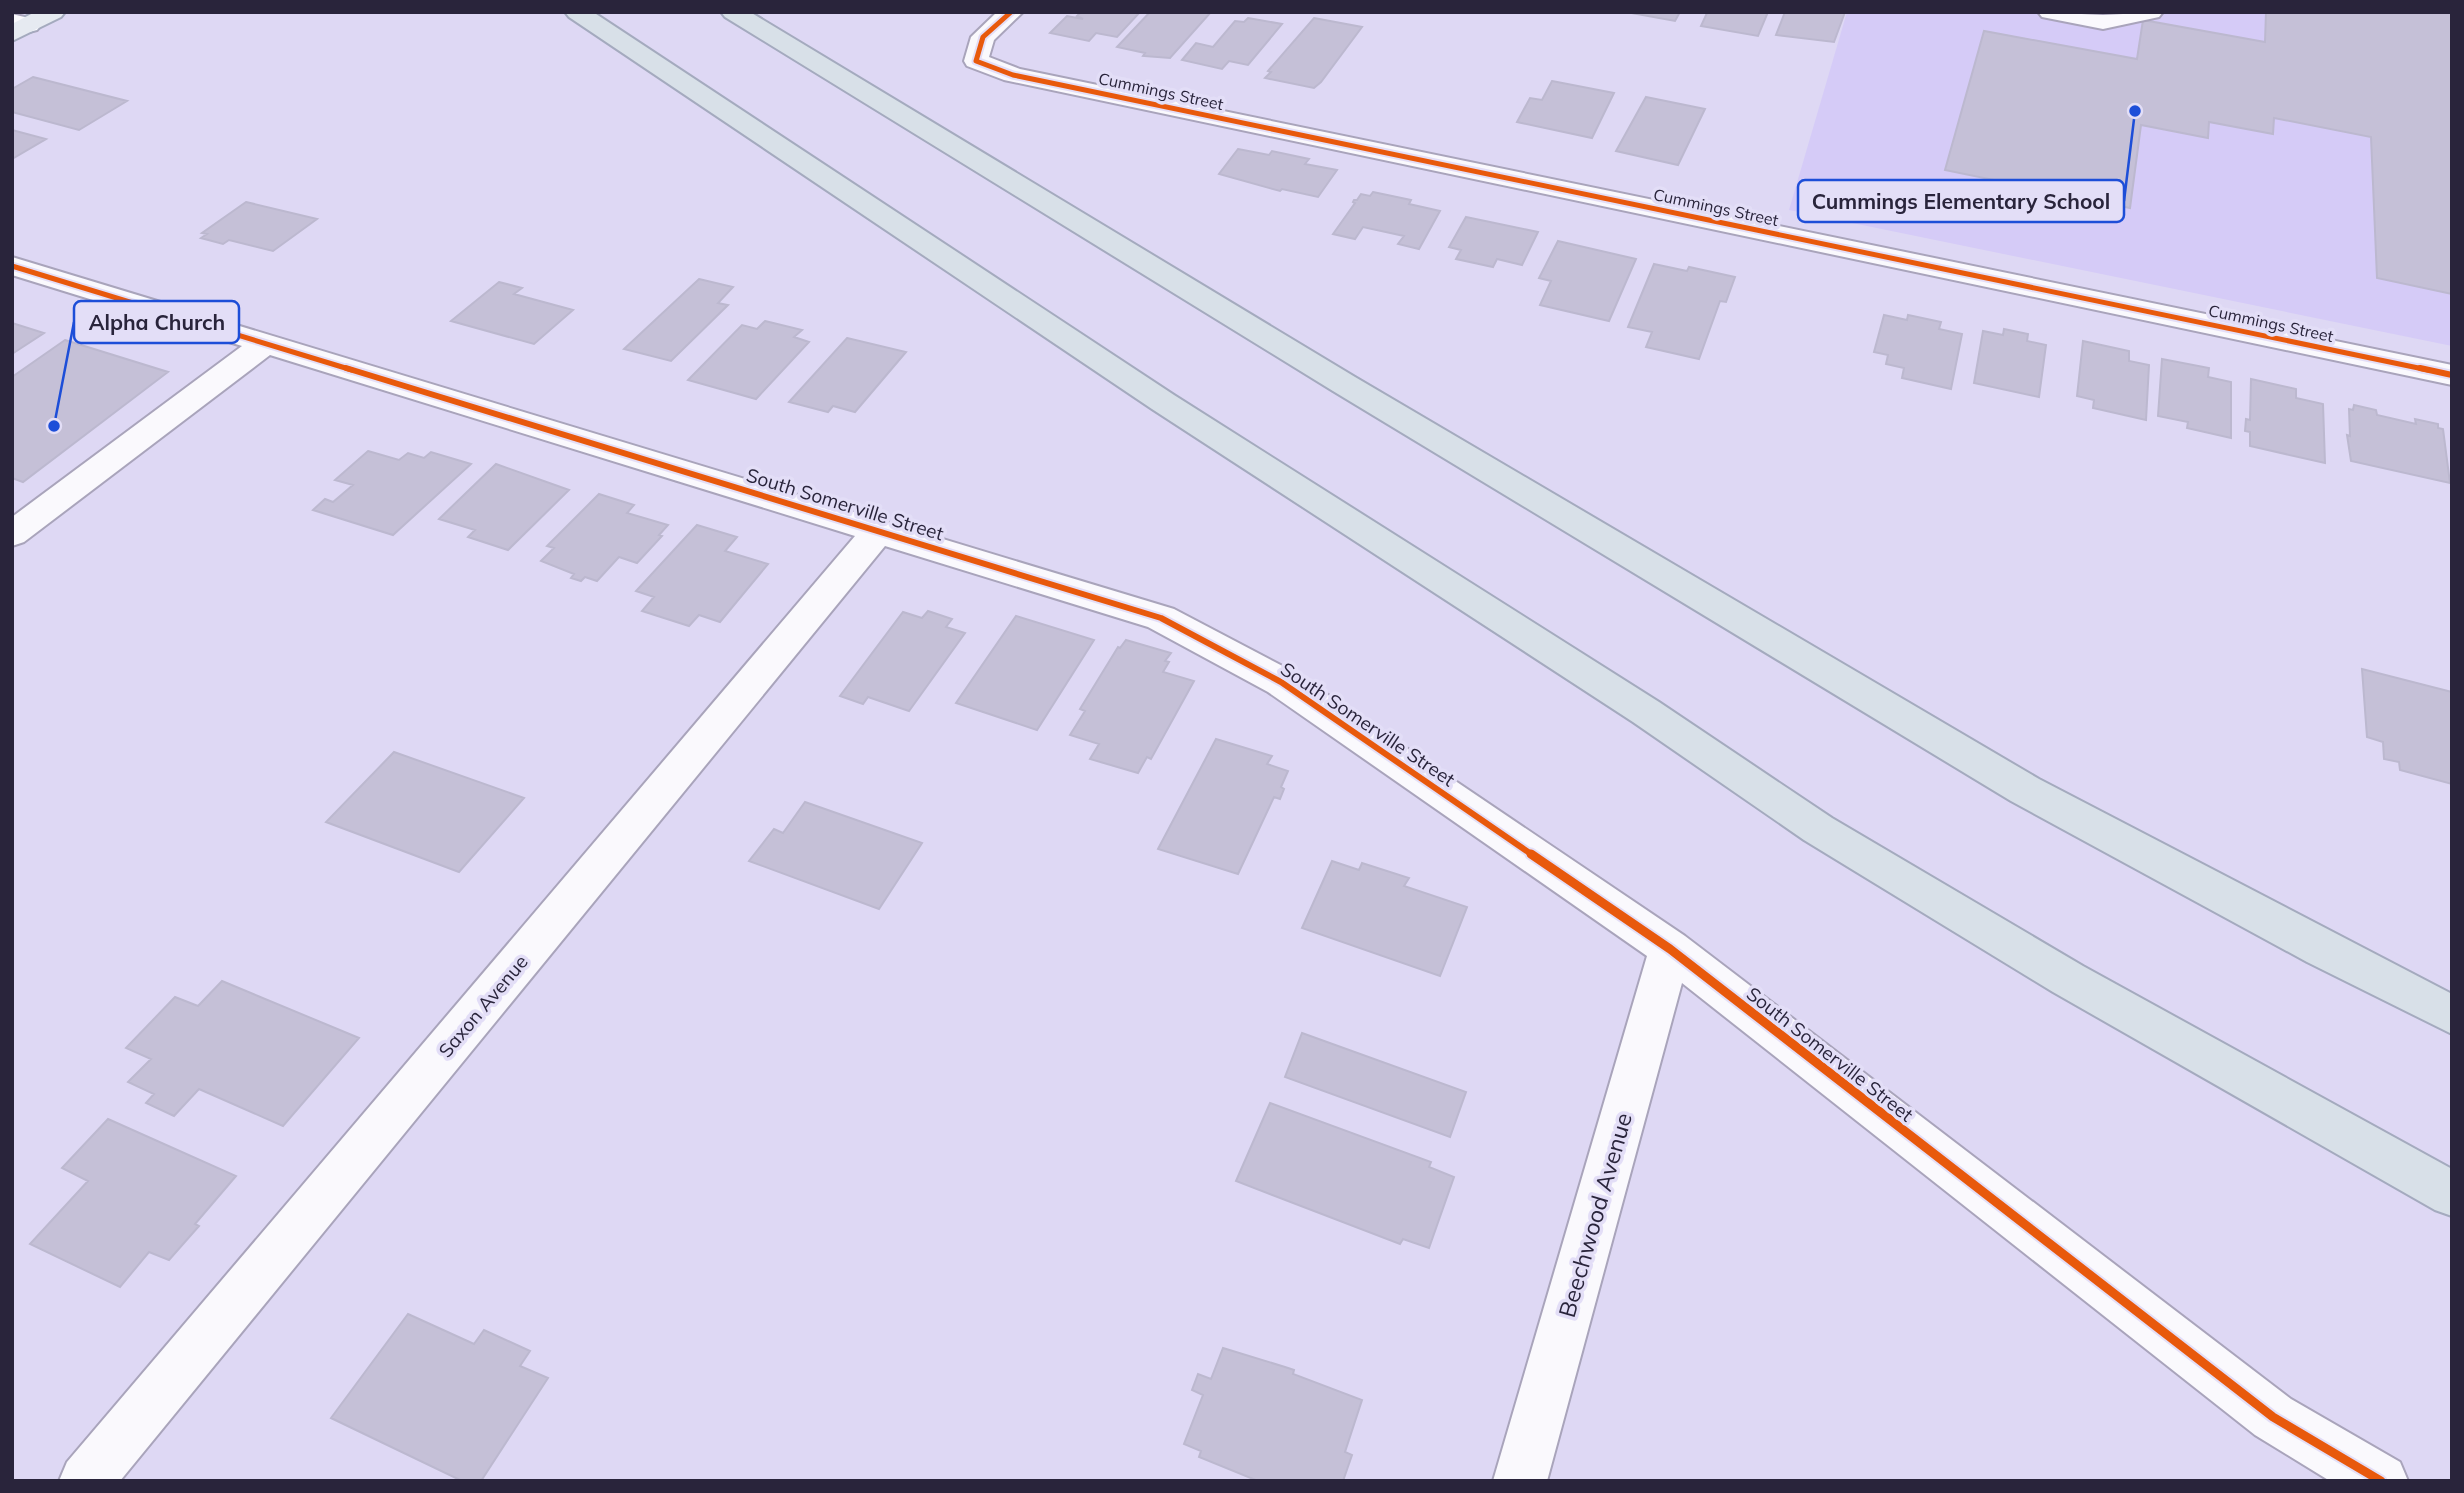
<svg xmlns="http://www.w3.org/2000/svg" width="2464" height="1493" viewBox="0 0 2464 1493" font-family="Mulish,sans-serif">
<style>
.built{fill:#d5cbf7}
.building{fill:#c5c0d7;stroke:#bcb8cf;stroke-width:2}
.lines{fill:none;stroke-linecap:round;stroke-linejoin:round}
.minor-casing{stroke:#a9a4bb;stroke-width:4}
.major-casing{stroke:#a4aabe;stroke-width:4}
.highway-casing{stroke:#a4aabe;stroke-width:4}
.minor{fill:#faf9fd;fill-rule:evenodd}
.major{fill:#e6eaf1;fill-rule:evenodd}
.highway{fill:#d8e0e8;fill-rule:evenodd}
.cycleway-far2-casing{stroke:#e3def7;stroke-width:9}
.cycleway-far1-casing{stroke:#e3def7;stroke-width:10}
.cycleway-casing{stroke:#e3def7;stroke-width:13}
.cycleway-far2{stroke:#e8590c;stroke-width:5}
.cycleway-far1{stroke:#e8590c;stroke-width:6}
.cycleway{stroke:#e8590c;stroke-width:9}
.labels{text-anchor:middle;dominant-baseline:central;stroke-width:7;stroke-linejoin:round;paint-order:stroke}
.far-street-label{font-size:16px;fill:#29243b;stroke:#e3def7}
.street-label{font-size:19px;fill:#29243b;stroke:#e3def7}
.near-street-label{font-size:23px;fill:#29243b;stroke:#e3def7}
.leader{fill:none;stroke:#1d4ed8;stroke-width:2.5}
.callout-dot{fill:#1d4ed8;stroke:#e3def7;stroke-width:2.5}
.callout{fill:#e3def7;stroke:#1d4ed8;stroke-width:2.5}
.callout-label{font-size:21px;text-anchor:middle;font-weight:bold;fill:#29243b}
</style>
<rect width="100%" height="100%" fill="#ded8f4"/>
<path class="built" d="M1847,12H2452V346L1789,210Z"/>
<path class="building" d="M1081,12H1140L1117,37L1096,33L1089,41L1050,33L1067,16L1083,19L1077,16Z
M1150,12H1211L1170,58L1143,56L1145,53L1117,47Z
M1626,12H1680L1675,21Z
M1704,12H1768L1758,36L1701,26L1707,13Z
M1785,12H1845L1834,42L1776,35Z
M2266,12H2452V294L2377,278L2371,137L2274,118L2273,134L2209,122L2208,138L2141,125L2130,208L1945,170L1984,31L2137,59L2143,20L2265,42Z
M1248,18L1282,24L1248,65L1229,61L1222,69L1182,60L1196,43L1213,47L1235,21L1244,22Z
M1314,18L1362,27L1321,82L1314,88L1265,78L1271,72L1268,71Z
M33,77L127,101L79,130L12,112V89Z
M1552,81L1614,93L1592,138L1517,122L1530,98L1542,100Z
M1646,97L1705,109L1678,165L1616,151Z
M12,130L46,139L12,159Z
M1238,149L1269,155L1272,151L1309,159L1305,164L1337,170L1318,197L1282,189L1280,191L1219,174Z
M1373,192L1411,200L1409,204L1440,211L1419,249L1398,244L1404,236L1363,227L1355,239L1333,234L1355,203L1353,202L1354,200H1357L1361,194L1370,196Z
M246,202L317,219L273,251L229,240L223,244L201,238L207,234L202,233Z
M1466,217L1538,232L1522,265L1497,259L1493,267L1456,259L1461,250L1449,247Z
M1558,241L1636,259L1609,321L1540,305L1551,281L1539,278Z
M1654,264L1687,271L1689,267L1735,277L1726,302L1720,301L1699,359L1646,347L1652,332L1628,327Z
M699,279L733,287L718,303L728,305L671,361L624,349Z
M499,282L522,288L514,294L573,310L534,344L451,321Z
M1884,315L1907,320L1908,315L1941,322L1939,329L1962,334L1951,389L1902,378L1904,368L1886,364L1888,355L1874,352Z
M765,321L802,330L794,337L809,342L756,399L688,380L742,325L757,329Z
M12,323L44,333L12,354Z
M2004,329L2028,334L2027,341L2046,345L2039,397L1974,383L1983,331L2003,335Z
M847,338L906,352L855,412L833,406L828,412L789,402Z
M65,340L168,372L23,482L12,478V377Z
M2083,341L2129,351V361L2149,365L2146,420L2093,408L2094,400L2077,396Z
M2162,359L2209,368L2208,377L2231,382V438L2187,428L2188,422L2158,416Z
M2251,379L2296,389V398L2323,404L2325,463L2250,446V432L2245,431L2246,419L2250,420Z
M2354,405L2376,410L2377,415L2416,424L2415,419L2438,424V428L2443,429L2450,483L2351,461L2347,435L2350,436L2349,409L2353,410Z
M368,451L399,460L408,453L424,458L431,452L471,464L393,535L313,510L325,499L333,502L353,485L335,480Z
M496,464L569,490L508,550L468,537L475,530L439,519Z
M599,494L634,505L627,513L668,525L659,535L662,536L637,563L619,557L597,581L585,577L581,581L571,578L574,574L541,561L554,548L547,546Z
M697,525L737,537L725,551L768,564L720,622L699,615L689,626L642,611L654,597L636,591Z
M928,611L952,619L946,627L965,633L909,711L868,697L863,704L840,696L903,612L922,618Z
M1016,616L1094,640L1037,730L956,703Z
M1126,640L1171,653L1165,661L1169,662L1163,672L1194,681L1151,759L1147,757L1138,773L1090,759L1099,744L1070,735L1085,711L1080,709L1118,647L1120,648Z
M2362,669L2452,692V784L2400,770L2399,762L2384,759L2383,742L2367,737Z
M1216,739L1272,756L1267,764L1288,771L1281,787L1284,789L1280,799L1274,797L1238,874L1158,849Z
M394,752L524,798L459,872L326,822Z
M805,802L922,843L879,909L749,861L774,829L783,833Z
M1332,861L1359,870L1362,863L1409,878L1404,886L1467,907L1440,976L1302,928Z
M222,981L359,1038L283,1126L199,1089L174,1116L146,1103L154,1094L128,1082L151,1059L126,1048L175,997L198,1006Z
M1302,1033L1466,1092L1450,1137L1285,1077Z
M1270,1103L1431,1162L1429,1167L1454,1177L1429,1248L1403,1239L1400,1244L1236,1181Z
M108,1119L236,1176L195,1224L199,1226L169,1260L149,1252L120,1287L30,1244L88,1181L62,1168Z
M408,1314L474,1344L484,1330L530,1351L520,1366L548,1378L481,1481H462L331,1418Z
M1223,1348L1285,1367L1294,1370L1293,1374L1362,1400L1345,1452L1352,1455L1343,1481H1258L1199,1457L1201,1451L1184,1444L1203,1395L1192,1390L1198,1374L1211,1379Z"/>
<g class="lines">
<g class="minor-casing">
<path id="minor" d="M997,12H1023L994,40L989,57L1020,69L2452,365V385L1004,80L967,66L964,61L971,37Z
M2038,12L2103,15L2163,12L2159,17L2103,29L2042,17Z
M12,14L37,20L41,25L37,30L29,32L12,28Z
M12,257L1174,609L1294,672L1685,936L2291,1399L2400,1462L2408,1481H2330L2255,1435L1682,983L1547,1481H1493L1647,956L1268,692L1148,627L885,546L120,1481H59L67,1462L855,536L270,355L24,542L12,546V517L242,346L12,275Z"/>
</g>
<g class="major-casing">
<path id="major" d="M35,12H65L61,17L12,41V24Z"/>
</g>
<g class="highway-casing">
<path id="highway" d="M565,12H593L1174,395L1659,702L1832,818L2083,966L2452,1169V1216L2435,1210L2053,992L1804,840L1633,722L1152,409L569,17Z
M721,12H750L1355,377L2039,779L2452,994V1034L2307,962L2011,801L1333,391L725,17Z"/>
</g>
<use href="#minor" class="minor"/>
<use href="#major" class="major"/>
<use href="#highway" class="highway"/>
<g class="cycleway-far2-casing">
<path id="cycleway-far2" d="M1011,12L983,37L976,61L1013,75L2428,370
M12,266L352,370"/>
</g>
<g class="cycleway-far1-casing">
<path id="cycleway-far1" d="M346,368L1161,618L1281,682L1534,856
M2420,368L2452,375"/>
</g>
<g class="cycleway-casing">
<path id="cycleway" d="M1531,854L1670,949L2273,1417L2381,1481"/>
</g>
<use href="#cycleway-far2" class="cycleway-far2"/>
<use href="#cycleway-far1" class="cycleway-far1"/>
<use href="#cycleway" class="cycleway"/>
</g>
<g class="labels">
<g class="far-street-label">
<text transform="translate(1161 91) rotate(12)">Cummings Street</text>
<text transform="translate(1716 207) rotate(12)">Cummings Street</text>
<text transform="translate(2271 323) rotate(12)">Cummings Street</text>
</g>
<g class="street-label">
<text transform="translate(845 504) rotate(17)">South Somerville Street</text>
<text transform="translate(1368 724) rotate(34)">South Somerville Street</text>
<text transform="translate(483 1006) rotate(-50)">Saxon Avenue</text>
<text transform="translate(1830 1054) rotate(38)">South Somerville Street</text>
</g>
<g class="near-street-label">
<text transform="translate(1595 1215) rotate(-74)">Beechwood Avenue</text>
</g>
</g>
<path class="leader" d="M2135 111L2124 201M54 426L74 322"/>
<g class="callout-dot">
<circle cx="2135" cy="111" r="7"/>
<circle cx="54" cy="426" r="7"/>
</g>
<g class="callout">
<rect x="1798" y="180" width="326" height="42" rx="7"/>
<rect x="74" y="301" width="165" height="42" rx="7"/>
</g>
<g class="callout-label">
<text x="1961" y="209">Cummings Elementary School</text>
<text x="157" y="330">Alpha Church</text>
</g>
<rect width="2464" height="1493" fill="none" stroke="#29243b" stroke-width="28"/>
</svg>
